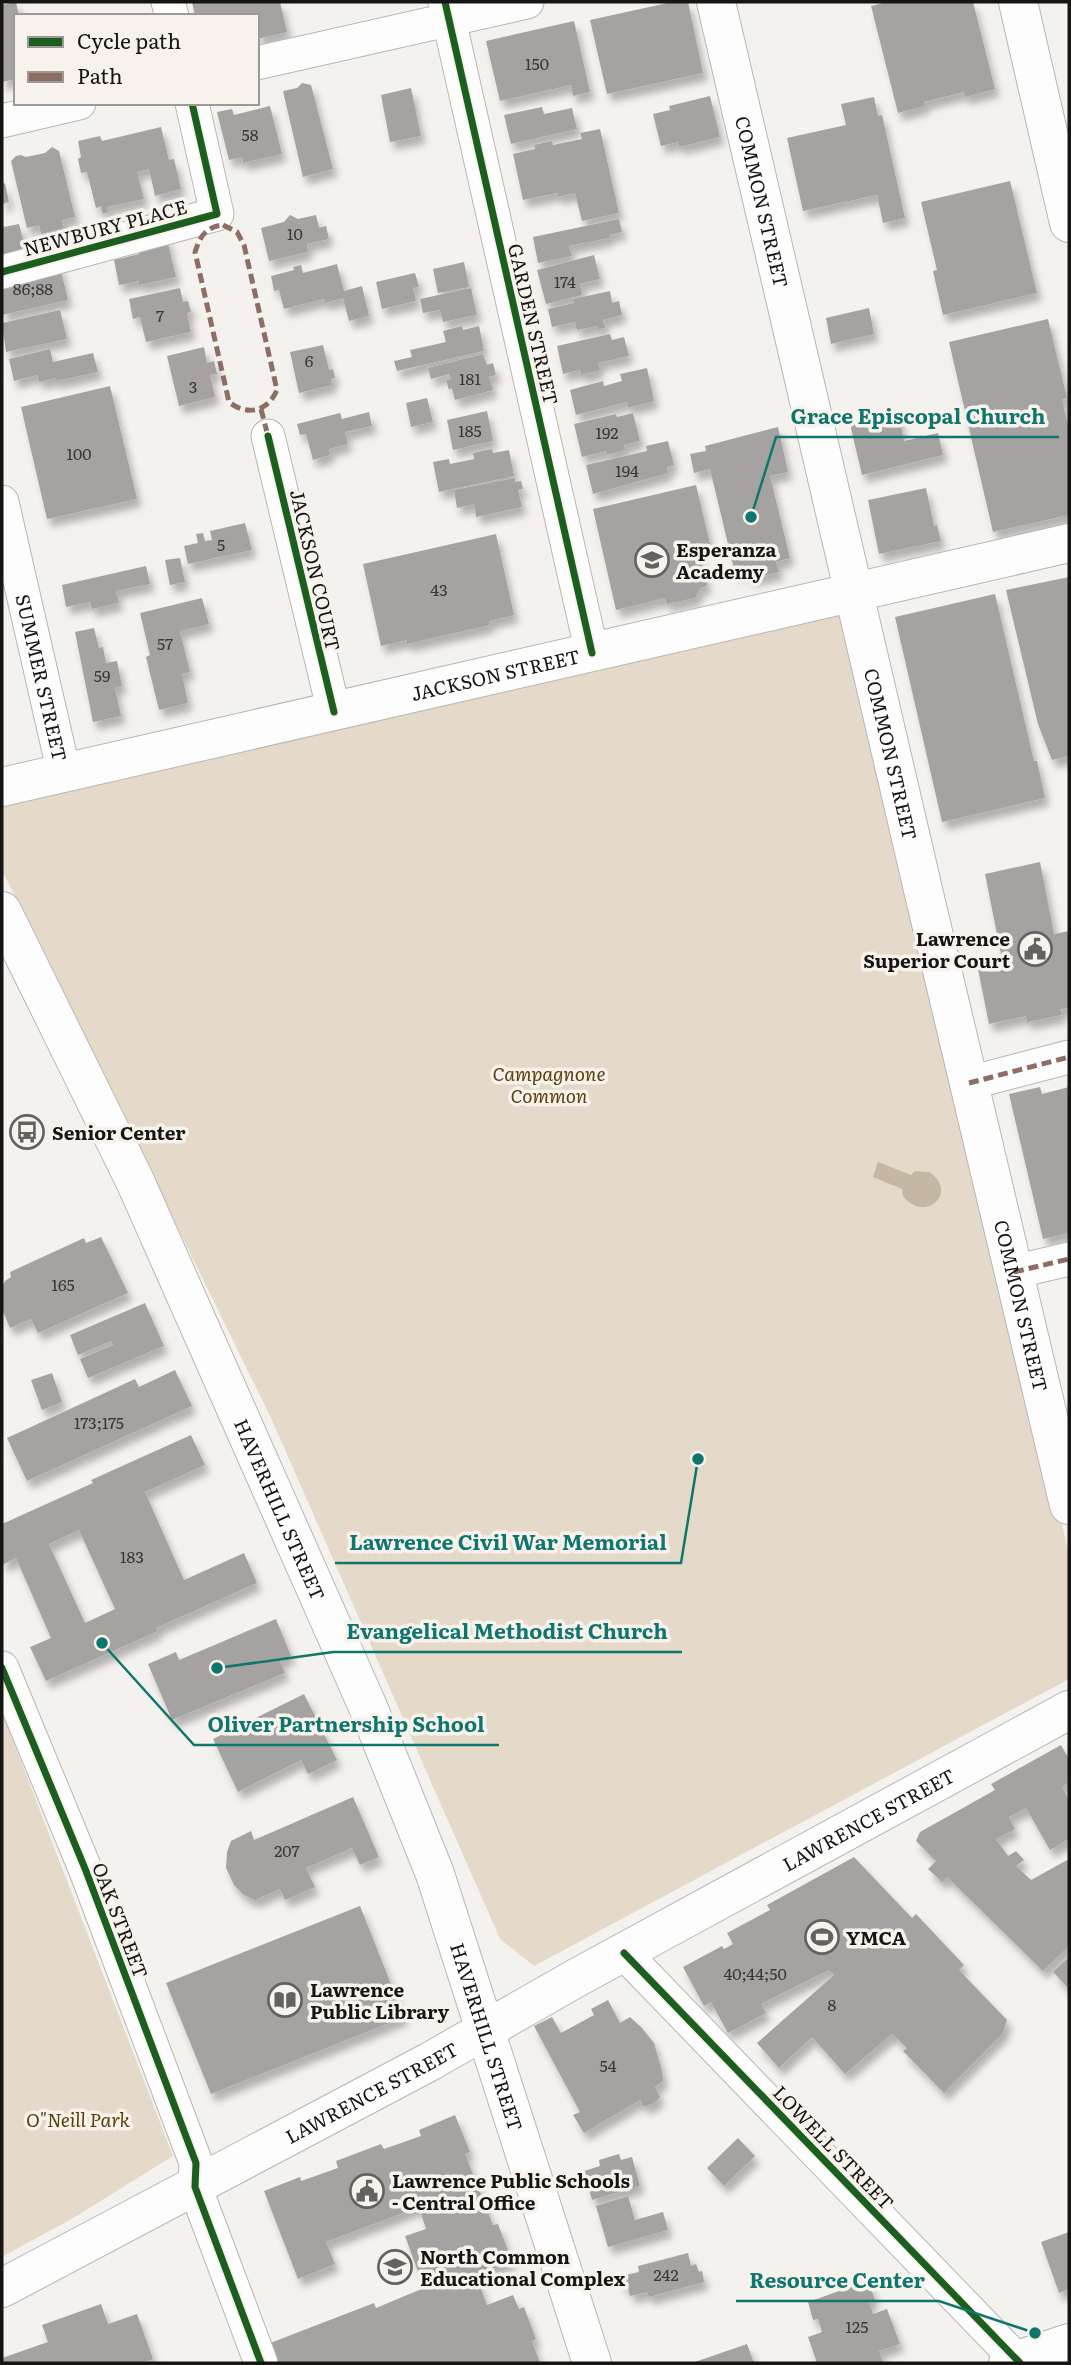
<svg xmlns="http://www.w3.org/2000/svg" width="1071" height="2365" viewBox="0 0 1071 2365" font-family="Literata,serif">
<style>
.green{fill:#e5dac9}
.water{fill:#c4b7a3}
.building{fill:#a5a3a1;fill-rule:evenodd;filter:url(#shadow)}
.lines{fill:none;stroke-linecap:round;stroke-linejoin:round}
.minor-casing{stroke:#b8b6b3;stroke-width:35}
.major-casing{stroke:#b8b6b3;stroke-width:40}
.minor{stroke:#fdfdfd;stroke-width:33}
.major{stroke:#fdfdfd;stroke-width:38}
.quiet{stroke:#8d6e63;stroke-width:5;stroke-dasharray:10 5;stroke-linecap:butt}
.cycleway-casing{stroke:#f7f3ec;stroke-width:11}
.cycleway{stroke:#1b5e20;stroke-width:7}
.labels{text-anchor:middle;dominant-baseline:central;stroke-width:7;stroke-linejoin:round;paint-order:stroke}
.number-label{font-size:16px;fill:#3a3836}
.street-label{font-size:19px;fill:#161513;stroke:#f7f3ec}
.poi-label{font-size:19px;font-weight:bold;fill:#161513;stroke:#f7f3ec;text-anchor:start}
.park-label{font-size:19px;font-style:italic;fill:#5b400b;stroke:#f7f3ec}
.leader{fill:none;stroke:#0f766e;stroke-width:2.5}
.callout-dot{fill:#0f766e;stroke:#f7f3ec;stroke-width:2.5}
.callout-label{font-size:21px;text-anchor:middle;font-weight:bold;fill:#0f766e;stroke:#f7f3ec;stroke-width:7;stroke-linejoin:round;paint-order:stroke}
</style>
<defs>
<filter id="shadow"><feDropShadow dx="4.5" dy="8" stdDeviation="3.5" flood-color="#0004"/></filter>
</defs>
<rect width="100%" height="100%" fill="#f4f2ef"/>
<path class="green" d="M845,609L1069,1554V1679L534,1966L500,1939L271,1418L2,870V794Z
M2,1712L173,2156L75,2217L2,2257Z"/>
<path class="water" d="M878,1162L911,1175L915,1171L929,1172C960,1193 924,1224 903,1196L902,1189L873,1177Z"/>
<path class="building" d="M16,2L19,16H16V79L2,82V5Z
M192,2H280L287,32L257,39V16H195Z
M672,2H688L703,73L607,94L590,20Z
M887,2H973L995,89L965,97L964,92L924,102L925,106L898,113L871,6Z
M574,21L590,92L573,96L571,85L500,101L486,41Z
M302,83L311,85L333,169L303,177L283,91L297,88Z
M411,88L421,136L390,142L381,95Z
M710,96L720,137L679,147L678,142L661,146L653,114L670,110L669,106Z
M874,97L878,116L882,115L905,218L883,223L877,195L803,211L787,138L846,125L841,104Z
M270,106L282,154L243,163L242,157L229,160L217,112L232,109L234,115Z
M542,107L544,114L572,108L577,129L511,144L504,115Z
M161,127L169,160L174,159L181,189L155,196L149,169L137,172L144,199L107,207L108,212L103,214L101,206L96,208L87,172L81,173L78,159L81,157L78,141L100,136L102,141Z
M600,129L619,213L582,221L575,193L558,197L557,193L523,200L513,154L535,149L534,145L552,141L553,145L582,139L580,133Z
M52,147L59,151L75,217L62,220L64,228L41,234L39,225L27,228L11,161L16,156L21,155L26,157L45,153Z
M1010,181L1037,293L943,315L933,271L937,270L921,202Z
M5,183L9,202L2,204V184Z
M290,215L298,219L316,215L319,228L326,226L329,239L307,244L308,252L269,261L261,228L284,222Z
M619,219L622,232L609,235V238L569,246L572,256L538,263L533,237Z
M2,221L4,227L19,224L27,254L2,260Z
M166,235L176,277L139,285V281L119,285L114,260L139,254V249Z
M594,255L600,279L580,284L582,295L546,304L537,270Z
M464,262L469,287L438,293L433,269Z
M59,263L68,300L2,315V276Z
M337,264L344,291L362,286L369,316L349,321L343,298L325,303L324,299L284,309L279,290L274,291L271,276L294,270L293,267L301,265L303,273Z
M415,273L419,287L413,288L416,301L382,309L376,282Z
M180,288L183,302L188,301L191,312L187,313L191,332L146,342L140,317L133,319L129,299Z
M471,288L477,315L443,322L440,310L423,313L420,299Z
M610,291L612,303L619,301L622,315L603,320L605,328L598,329L597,326L577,330L575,322L552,327L548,309L574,303L573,299Z
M869,308L874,334L831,344L826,318Z
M60,310L67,339L6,352L2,323Z
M1048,319L1067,398L1062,399L1069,430V515L993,532L949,342Z
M462,326L463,330L479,326L484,351L397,371L394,361L412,357L410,350L446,342L443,331Z
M610,334L612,340L624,337L629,356L598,363L600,370L581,375L580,370L563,374L557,346Z
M323,345L329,370L333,369L335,378L331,379L332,385L299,393L290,352Z
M204,347L207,363L214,361L217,374L210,375L215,397L179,406L167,356Z
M50,349L53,362L93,353L98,372L56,381V378L39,382L37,375L14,381L9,359Z
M483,354L487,365L493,363L496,375L489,377L493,390L455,400L452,388L449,390L446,380L451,379L449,374L431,379L428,368Z
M647,368L654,401L628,408L627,402L576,415L570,390L603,381L604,386L622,381L620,374Z
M110,386L137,499L47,519L21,407Z
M427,398L433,422L411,427L406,403Z
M487,411L493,441L453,450L447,420Z
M369,412L372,426L345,432L348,444L329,449L330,455L313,460L306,434L300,435L297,424L340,413L342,419Z
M633,413L640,441L624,445L625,450L607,455L606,451L582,457L574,424L616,414L617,417Z
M898,413L904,441L938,433L943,455L862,475L850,424Z
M778,427L788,472L770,476L790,558L776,562L779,572L750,579L747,571L735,573L710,469L694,473L690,454L706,451L705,446Z
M668,441L674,465L667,467L668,473L593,494L586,465L647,451L646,446Z
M492,449L493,453L509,450L514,476L439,492L433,462L449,459L450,464L474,459L473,453Z
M515,478V482L521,481L523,489L518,490L522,507L476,517L474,504L457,508L454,490Z
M696,485L710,544L698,547L707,586L700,588L695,598L667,604L665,598L616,610L593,509Z
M926,488L934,526L937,525L941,541L879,554L868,500Z
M245,523L252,550L188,564L184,546L198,543L196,534L203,533L205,541L212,540L210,531Z
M496,534L514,615L489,621L490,625L407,644V640L381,646L363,564Z
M180,558L185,582L170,585L165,560Z
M146,566L150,584L116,591L119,603L92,609L90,602L66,607L62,585Z
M1069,577V756L1052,760L1038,724L1006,590Z
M995,594L1034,761H1037L1045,798L942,822L895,617Z
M202,598L209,624L180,631L190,672L182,674L188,703L159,710L146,657L150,655L140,613Z
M94,628L99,648L103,647L106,663L117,661L122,686L115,688L121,716L93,722L75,632Z
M1040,862L1054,934L1069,931V1008L1061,1009L1062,1015L1027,1022L1026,1016L989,1024L978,969L1003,964L985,874Z
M1040,1087L1042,1094L1069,1087V1233L1043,1239L1009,1094Z
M101,1237L128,1293L38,1333L31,1319L10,1328L2,1309V1287L5,1281L11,1277L10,1272L84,1238L86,1243Z
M145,1303L164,1346L88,1378L80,1359L113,1345L111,1341L78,1355L70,1335Z
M175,1370L192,1406L27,1481L7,1438L135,1379L139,1387Z
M52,1373L62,1402L42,1410L31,1380Z
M191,1435L205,1465L145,1492L184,1580L244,1553L257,1583L156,1628L158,1631L46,1681L30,1647L51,1638L16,1558L2,1565V1524L93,1483L91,1480ZM79,1530L115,1609L85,1623L49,1544Z
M276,1619L291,1656L280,1661L285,1673L172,1720L148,1664L176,1652L179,1660Z
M304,1694L337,1760L308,1774L301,1760L238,1792L213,1739Z
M1061,1745L1069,1759V1782L1062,1787L1069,1800V1839L1050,1850L1026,1808L1009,1817L1015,1829L996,1839L1008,1856L1016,1851L1024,1860L1016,1866L1031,1880L1069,1859V1946L1043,1971L947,1877L942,1882L928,1869L936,1861L916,1841L920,1832L995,1790L991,1784Z
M353,1797L379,1857L360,1865L352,1848L306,1868L315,1887L285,1900L280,1889L255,1900L244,1895L234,1885L226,1868L227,1852L231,1841L251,1831L254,1840Z
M854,1857L912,1918L916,1914L964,1965L959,1970L1007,2020L1003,2033L944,2093L903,2051L907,2048L892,2034L845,2074L812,2037L779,2068L757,2043L834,1975L829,1970L761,2004L766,2013L728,2033L711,2002L704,2006L683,1967L722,1946L724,1949L733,1944L727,1933L770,1910L767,1905Z
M360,1906L404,2017L211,2094L166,1983Z
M1069,1957V1989L1053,1972Z
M608,2000L620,2023L630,2017L642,2028L654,2043L662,2071L663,2081L655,2087L660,2097L654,2103L646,2106H643L640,2100L584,2133L573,2115L580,2112L534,2026L552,2017L561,2033L594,2015L591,2009Z
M455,2115L470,2152L465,2154L493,2225L498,2224L512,2261L476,2275L487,2305L513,2295L519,2309L524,2307L536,2339L532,2341L540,2363H272L265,2345L374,2303L376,2308L424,2288L405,2236L426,2229L419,2207L326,2242L335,2264L298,2279L264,2191L300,2177L301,2181L338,2168L336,2161L381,2144L384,2149L421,2136L419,2130Z
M738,2138L755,2156L724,2186L707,2168Z
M619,2154L621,2160L632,2157L640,2186L592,2200L584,2171L600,2166L599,2160Z
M628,2196L635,2220L663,2212L668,2230L608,2247L596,2206Z
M1069,2232V2289L1059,2293L1041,2242Z
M688,2253L691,2266L696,2264L699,2272L702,2271L704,2282L649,2297L647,2292L630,2296L628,2286L622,2287L621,2281L626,2279L625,2275L639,2272L638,2266Z
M868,2281L875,2300L869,2302L873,2314L887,2309L900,2344L879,2351L883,2362L879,2363H817L808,2337L822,2332L818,2319L813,2320L808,2302Z
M101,2304L108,2324L137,2314L153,2359L141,2363H2V2358L48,2342L42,2325Z
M747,2344L754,2363H692Z"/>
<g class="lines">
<g class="minor-casing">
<g id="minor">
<path d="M168,2L172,16"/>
<path d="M445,2L592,653"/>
<path d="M257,63L527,2"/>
<path d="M2,121L79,103"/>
<path d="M2,272L217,214L192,103"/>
<path d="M268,436L334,712"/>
<path id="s1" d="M2,502L64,773"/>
<path d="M969,1083L1069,1057"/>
<path d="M1014,1272L1069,1259"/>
<path d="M2,1668L86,1871L196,2163L195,2187L261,2363"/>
<path d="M624,1953L1020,2363"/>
</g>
</g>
<g class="major-casing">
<g id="major">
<path id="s2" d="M716,2L925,898L1069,1505"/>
<path d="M1018,2L1069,223"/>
<path id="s3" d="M2,787L1069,543"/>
<path id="s4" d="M2,911L135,1181L368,1707L435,1874L592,2363"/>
<path id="s5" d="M2,2288L429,2062L578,1977L1069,1710"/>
<path d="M1008,2363L1069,2343"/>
</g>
</g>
<use href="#minor" class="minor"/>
<use href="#major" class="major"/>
<path class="quiet" d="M223,225L237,232L244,245L277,390C268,411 248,417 229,402L195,252C200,237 205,227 223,225Z
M261,409L268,436
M969,1083L1069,1057
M1014,1272L1069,1259"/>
<g class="cycleway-casing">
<path id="cycleway" d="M445,2L592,653
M2,272L217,214L192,103
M268,436L334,712
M2,1668L86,1871L196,2163L195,2187L261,2363
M624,1953L1020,2363"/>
</g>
<use href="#cycleway" class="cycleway"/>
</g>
<defs>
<g id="school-ring" transform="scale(1.75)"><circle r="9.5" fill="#f7f3ec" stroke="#646260" stroke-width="1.5"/><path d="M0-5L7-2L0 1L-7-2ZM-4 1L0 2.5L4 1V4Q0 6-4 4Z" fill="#646260"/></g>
<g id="civic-ring" transform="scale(1.75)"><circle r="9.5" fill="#f7f3ec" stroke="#646260" stroke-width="1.5"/><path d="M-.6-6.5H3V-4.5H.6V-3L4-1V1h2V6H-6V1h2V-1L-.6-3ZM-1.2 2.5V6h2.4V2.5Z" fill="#646260"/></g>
<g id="bus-ring" transform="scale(1.75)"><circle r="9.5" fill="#f7f3ec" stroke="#646260" stroke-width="1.5"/><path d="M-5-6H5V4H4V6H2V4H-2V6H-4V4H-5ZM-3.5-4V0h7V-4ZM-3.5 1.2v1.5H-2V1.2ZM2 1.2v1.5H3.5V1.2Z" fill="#646260"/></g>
<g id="stadium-ring" transform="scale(1.75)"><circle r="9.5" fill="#f7f3ec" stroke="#646260" stroke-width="1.5"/><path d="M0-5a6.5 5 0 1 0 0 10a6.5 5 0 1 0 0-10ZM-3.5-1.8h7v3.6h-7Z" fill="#646260"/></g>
<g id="library-ring" transform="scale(1.75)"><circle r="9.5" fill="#f7f3ec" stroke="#646260" stroke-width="1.5"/><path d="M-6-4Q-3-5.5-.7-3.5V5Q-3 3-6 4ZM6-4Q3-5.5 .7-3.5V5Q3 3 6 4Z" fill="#646260"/></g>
</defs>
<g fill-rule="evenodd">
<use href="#school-ring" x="652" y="560"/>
<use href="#civic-ring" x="1035" y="949"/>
<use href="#bus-ring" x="27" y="1132"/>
<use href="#stadium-ring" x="822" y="1937"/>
<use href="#library-ring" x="285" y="2000"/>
<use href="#civic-ring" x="367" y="2191"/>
<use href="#school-ring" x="395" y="2267"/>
</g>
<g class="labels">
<g class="number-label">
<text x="537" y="63">150</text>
<text x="250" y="134">58</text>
<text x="295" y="233">10</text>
<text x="565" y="281">174</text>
<text x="33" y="288">86;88</text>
<text x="160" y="315">7</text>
<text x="309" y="360">6</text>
<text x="470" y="378">181</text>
<text x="193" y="386">3</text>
<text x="470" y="430">185</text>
<text x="607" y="432">192</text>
<text x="79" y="453">100</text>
<text x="627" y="470">194</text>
<text x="221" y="544">5</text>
<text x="439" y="589">43</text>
<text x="165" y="643">57</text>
<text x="102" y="675">59</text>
<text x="63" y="1284">165</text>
<text x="99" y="1422">173;175</text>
<text x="132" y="1556">183</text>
<text x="287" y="1850">207</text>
<text x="755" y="1973">40;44;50</text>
<text x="832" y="2004">8</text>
<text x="608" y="2065">54</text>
<text x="666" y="2274">242</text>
<text x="857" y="2326">125</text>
</g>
<g class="street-label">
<text stroke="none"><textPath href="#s2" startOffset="205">COMMON STREET</textPath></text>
<text transform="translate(105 227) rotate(-15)">NEWBURY PLACE</text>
<text transform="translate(534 324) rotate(77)">GARDEN STREET</text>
<text transform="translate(316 570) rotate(77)">JACKSON COURT</text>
<text stroke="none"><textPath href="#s3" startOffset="506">JACKSON STREET</textPath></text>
<text stroke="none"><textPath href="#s1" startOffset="180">SUMMER STREET</textPath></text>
<text stroke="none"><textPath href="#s2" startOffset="772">COMMON STREET</textPath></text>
<text stroke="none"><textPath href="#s2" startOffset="1339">COMMON STREET</textPath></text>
<text stroke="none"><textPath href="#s4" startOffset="660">HAVERHILL STREET</textPath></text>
<text stroke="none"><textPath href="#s5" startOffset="985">LAWRENCE STREET</textPath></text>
<text transform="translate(121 1920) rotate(69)">OAK STREET</text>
<text stroke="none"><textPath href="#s4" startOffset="1227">HAVERHILL STREET</textPath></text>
<text stroke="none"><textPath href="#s5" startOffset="418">LAWRENCE STREET</textPath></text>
<text transform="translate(834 2147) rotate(46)">LOWELL STREET</text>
</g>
<g class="poi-label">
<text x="676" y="549">Esperanza<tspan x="676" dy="22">Academy</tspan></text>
<text x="1010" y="938" text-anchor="end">Lawrence<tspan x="1010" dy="22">Superior Court</tspan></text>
<text x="52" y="1132">Senior Center</text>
<text x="846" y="1937">YMCA</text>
<text x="310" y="1989">Lawrence<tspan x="310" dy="22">Public Library</tspan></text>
<text x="392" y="2180">Lawrence Public Schools<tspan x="392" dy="22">- Central Office</tspan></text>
<text x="420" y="2256">North Common<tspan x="420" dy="22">Educational Complex</tspan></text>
</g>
<g class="park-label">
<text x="549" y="1073">Campagnone<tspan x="549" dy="22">Common</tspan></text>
<text x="78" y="2119">O"Neill Park</text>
</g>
</g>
<path class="leader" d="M751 517L776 437H1059M698 1459L681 1563H335M217 1668L333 1652H682M102 1643L194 1745H499M1035 2333L939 2301H736"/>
<g class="callout-dot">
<circle cx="751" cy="517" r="7"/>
<circle cx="698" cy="1459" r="7"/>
<circle cx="217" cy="1668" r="7"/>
<circle cx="102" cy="1643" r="7"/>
<circle cx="1035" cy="2333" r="7"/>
</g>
<g class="callout-label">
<text x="918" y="424">Grace Episcopal Church</text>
<text x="508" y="1550">Lawrence Civil War Memorial</text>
<text x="507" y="1639">Evangelical Methodist Church</text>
<text x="346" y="1732">Oliver Partnership School</text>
<text x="837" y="2288">Resource Center</text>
</g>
<rect width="1071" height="2365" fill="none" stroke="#161513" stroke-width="7"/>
<rect x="14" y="14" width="245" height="91" fill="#f7f3ec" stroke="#9d9a95" stroke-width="2"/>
<rect x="28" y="37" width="35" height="10" fill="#1b5e20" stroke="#9d9a95" stroke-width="2"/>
<text x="77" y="49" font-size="21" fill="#161513">Cycle path</text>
<rect x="28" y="72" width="35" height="10" fill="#8d6e63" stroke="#9d9a95" stroke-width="2"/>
<text x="77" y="84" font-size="21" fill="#161513">Path</text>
</svg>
